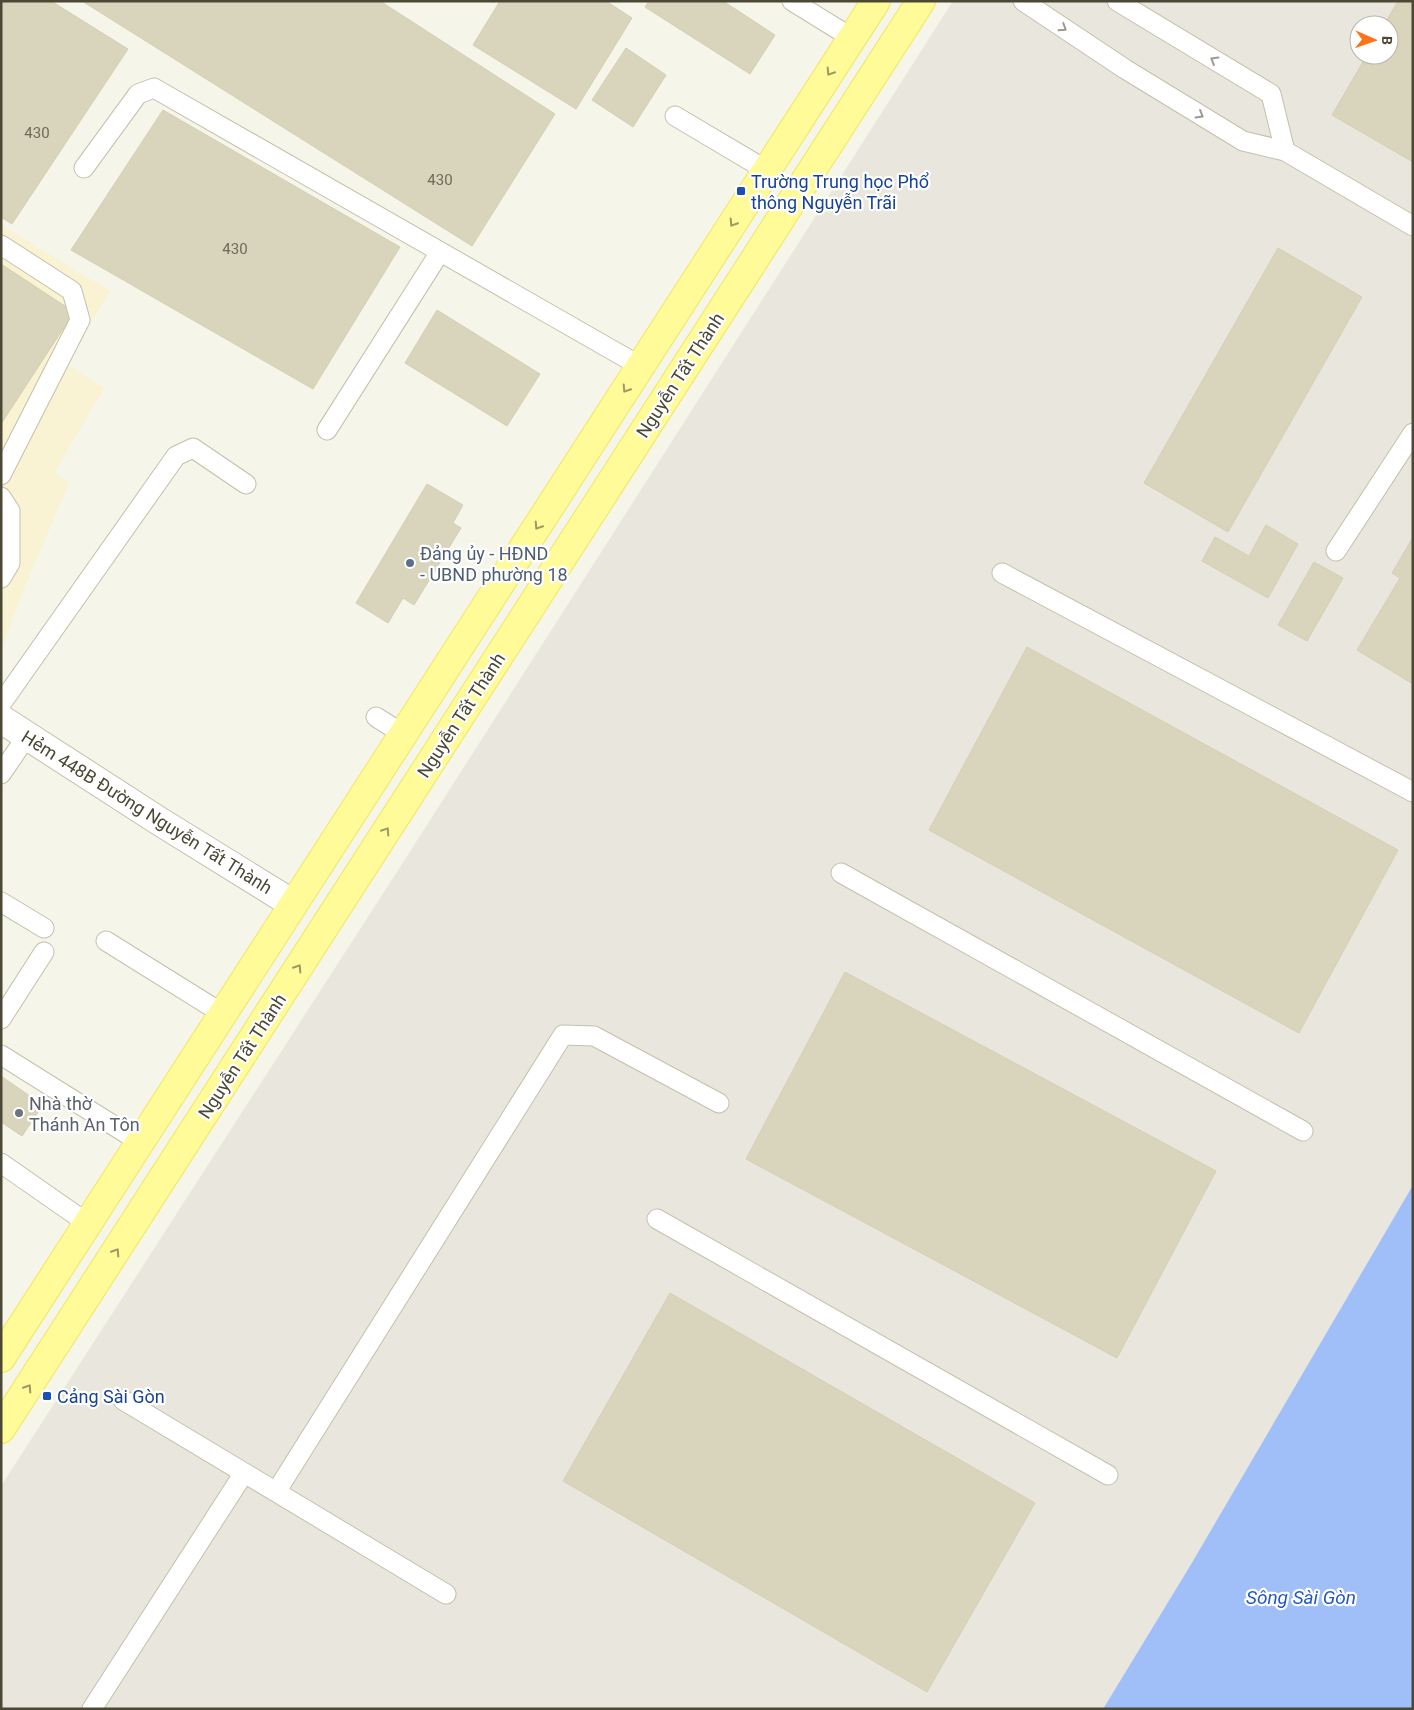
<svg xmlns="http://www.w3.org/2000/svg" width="1414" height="1710" viewBox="0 0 1414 1710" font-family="Roboto,sans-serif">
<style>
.commercial{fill:#f9f2d3}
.industrial{fill:#e9e6dd;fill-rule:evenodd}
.water{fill:#a0bff8}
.building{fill:#d9d5bd;stroke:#d5cfb0}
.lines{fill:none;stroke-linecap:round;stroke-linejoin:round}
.service-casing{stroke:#c3c0aa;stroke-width:21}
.minor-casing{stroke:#c3c0aa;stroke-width:30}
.primary-casing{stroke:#f0e85d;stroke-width:30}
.service{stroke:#fff;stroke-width:19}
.minor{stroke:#fff;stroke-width:28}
.primary{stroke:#fffb99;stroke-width:28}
.oneway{stroke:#9c9a90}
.oneway2{stroke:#9c9963}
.transit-dot{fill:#1a4fb4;stroke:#fff;stroke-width:2}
.service-dot{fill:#5c6f8a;stroke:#fff;stroke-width:2}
.worship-dot{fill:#6b7280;stroke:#fff;stroke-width:2}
.labels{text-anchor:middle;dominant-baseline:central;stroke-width:4.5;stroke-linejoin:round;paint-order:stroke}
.number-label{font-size:15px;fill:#6e6b58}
.transit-label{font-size:18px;fill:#164399;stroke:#fff;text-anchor:start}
.street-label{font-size:18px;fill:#4b4836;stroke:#fff}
.service-label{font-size:18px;fill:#4e5e75;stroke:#fff;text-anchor:start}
.worship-label{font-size:18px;fill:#5b616d;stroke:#fff;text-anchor:start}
.water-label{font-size:19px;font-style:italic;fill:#2358c3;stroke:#fff}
</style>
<rect width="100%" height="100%" fill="#f6f5e9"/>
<path class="commercial" d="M1,225L110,291L67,364L104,388L54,473L69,483L26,583L1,650Z"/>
<path class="industrial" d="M953,1H1413V1185L1190,1566L1103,1709H1V1486L404,861ZM1359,25H1389V55H1359Z"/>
<path class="water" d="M1413,1185V1709H1103L1190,1566Z"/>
<path class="building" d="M1,1H51L128,49L12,224L1,217Z
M82,1H380L555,114L472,246Z
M500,1H606L632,18L576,109L473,45Z
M649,1H723L775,35L750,74L645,7Z
M1398,1H1413V162L1332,115L1367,55H1389V25H1384Z
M626,48L666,75L633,127L592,100Z
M163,110L400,247L313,389L71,250Z
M1278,248L1362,297L1228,532L1144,483Z
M1,264L74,312L1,424Z
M437,310L540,374L507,426L405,363Z
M427,484L463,505L453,523L461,528L414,605L403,598L388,623L356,603Z
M1266,525L1298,544L1268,598L1202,561L1215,537L1249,556Z
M1413,537V684L1357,650L1400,578L1392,573Z
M1314,562L1343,578L1307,641L1278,625Z
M1027,647L1398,850L1299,1033L929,830Z
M845,972L1216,1171L1117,1358L746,1159Z
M1,1076L43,1105L22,1136L1,1122Z
M670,1293L1035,1503L927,1692L563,1481Z"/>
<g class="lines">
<g class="service-casing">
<path id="service" d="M792,1L852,38
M1023,1L1125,69L1243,141L1285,151L1271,94L1117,1
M675,116L766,170
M1285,151L1413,226
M84,168L138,94L154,88L640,366
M1,245L72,291L80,320L1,475
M327,430L440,252
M1,497L10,511V563L1,578
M1336,551L1413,433
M1002,573L1413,792
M1,704L176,456L193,448L246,484
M376,717L403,734
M1,774L27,736
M841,873L1303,1131
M1,902L44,928
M106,941L223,1014
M1,1019L44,952
M1,1055L140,1142
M1,1163L87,1223
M657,1219L1108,1475
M123,1400L446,1594
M276,1492L563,1035L594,1036L719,1103
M92,1709L244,1473"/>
</g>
<g class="minor-casing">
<path id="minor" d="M1,719L159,821L293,904"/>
</g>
<g class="primary-casing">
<path id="primary" d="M1,1358L876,1
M1,1429L921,1"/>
</g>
<use href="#service" class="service"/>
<use href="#minor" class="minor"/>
<use href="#primary" class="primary"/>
</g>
<defs><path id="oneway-chevron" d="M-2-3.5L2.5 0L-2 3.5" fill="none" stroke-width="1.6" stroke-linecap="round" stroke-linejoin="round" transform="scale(1.25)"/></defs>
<g class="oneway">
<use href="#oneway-chevron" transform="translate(1063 28) rotate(33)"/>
<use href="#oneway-chevron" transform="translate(1214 60) rotate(-149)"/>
<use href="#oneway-chevron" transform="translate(1200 115) rotate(31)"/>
</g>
<g class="oneway2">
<use href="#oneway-chevron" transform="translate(830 72) rotate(123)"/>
<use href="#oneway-chevron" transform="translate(733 223) rotate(123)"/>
<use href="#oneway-chevron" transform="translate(626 389) rotate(123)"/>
<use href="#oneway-chevron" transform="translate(538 526) rotate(123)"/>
<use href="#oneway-chevron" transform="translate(386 831) rotate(-57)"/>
<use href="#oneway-chevron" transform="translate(298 968) rotate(-57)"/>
<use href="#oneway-chevron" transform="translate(116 1252) rotate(-57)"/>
<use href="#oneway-chevron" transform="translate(28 1388) rotate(-57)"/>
</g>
<g class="transit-dot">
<rect x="736" y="186" width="10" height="10" rx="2.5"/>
<rect x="42" y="1391" width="10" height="10" rx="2.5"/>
</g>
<circle class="service-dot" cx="410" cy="563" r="5"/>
<circle class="worship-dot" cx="19" cy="1113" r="5"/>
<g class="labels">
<g class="number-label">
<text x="37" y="133">430</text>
<text x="440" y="180">430</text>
<text x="235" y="249">430</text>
</g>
<g class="transit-label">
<text x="751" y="181">Trường Trung học Phổ<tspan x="751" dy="21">thông Nguyễn Trãi</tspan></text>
<text x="57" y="1396">Cảng Sài Gòn</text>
</g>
<g class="street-label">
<text transform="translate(680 375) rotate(-57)">Nguyễn Tất Thành</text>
<text transform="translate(461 715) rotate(-57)">Nguyễn Tất Thành</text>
<text transform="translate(147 812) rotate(32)">Hẻm 448B Đường Nguyễn Tất Thành</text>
<text transform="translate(242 1056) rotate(-57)">Nguyễn Tất Thành</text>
</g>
<g class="service-label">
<text x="420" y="553">Đảng ủy - HĐND<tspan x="420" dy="21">- UBND phường 18</tspan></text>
</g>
<g class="worship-label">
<text x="29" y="1103">Nhà thờ<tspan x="29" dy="21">Thánh An Tôn</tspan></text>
</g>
<g class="water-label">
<text x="1301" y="1597">Sông Sài Gòn</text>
</g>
</g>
<rect width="1414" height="1710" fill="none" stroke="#4b4836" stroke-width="5"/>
<g transform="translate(1374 40) rotate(92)"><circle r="24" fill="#ffffff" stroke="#b7b6af"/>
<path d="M0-4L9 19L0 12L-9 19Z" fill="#ff7217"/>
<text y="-8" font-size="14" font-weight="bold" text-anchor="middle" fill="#4b4836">B</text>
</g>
</svg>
